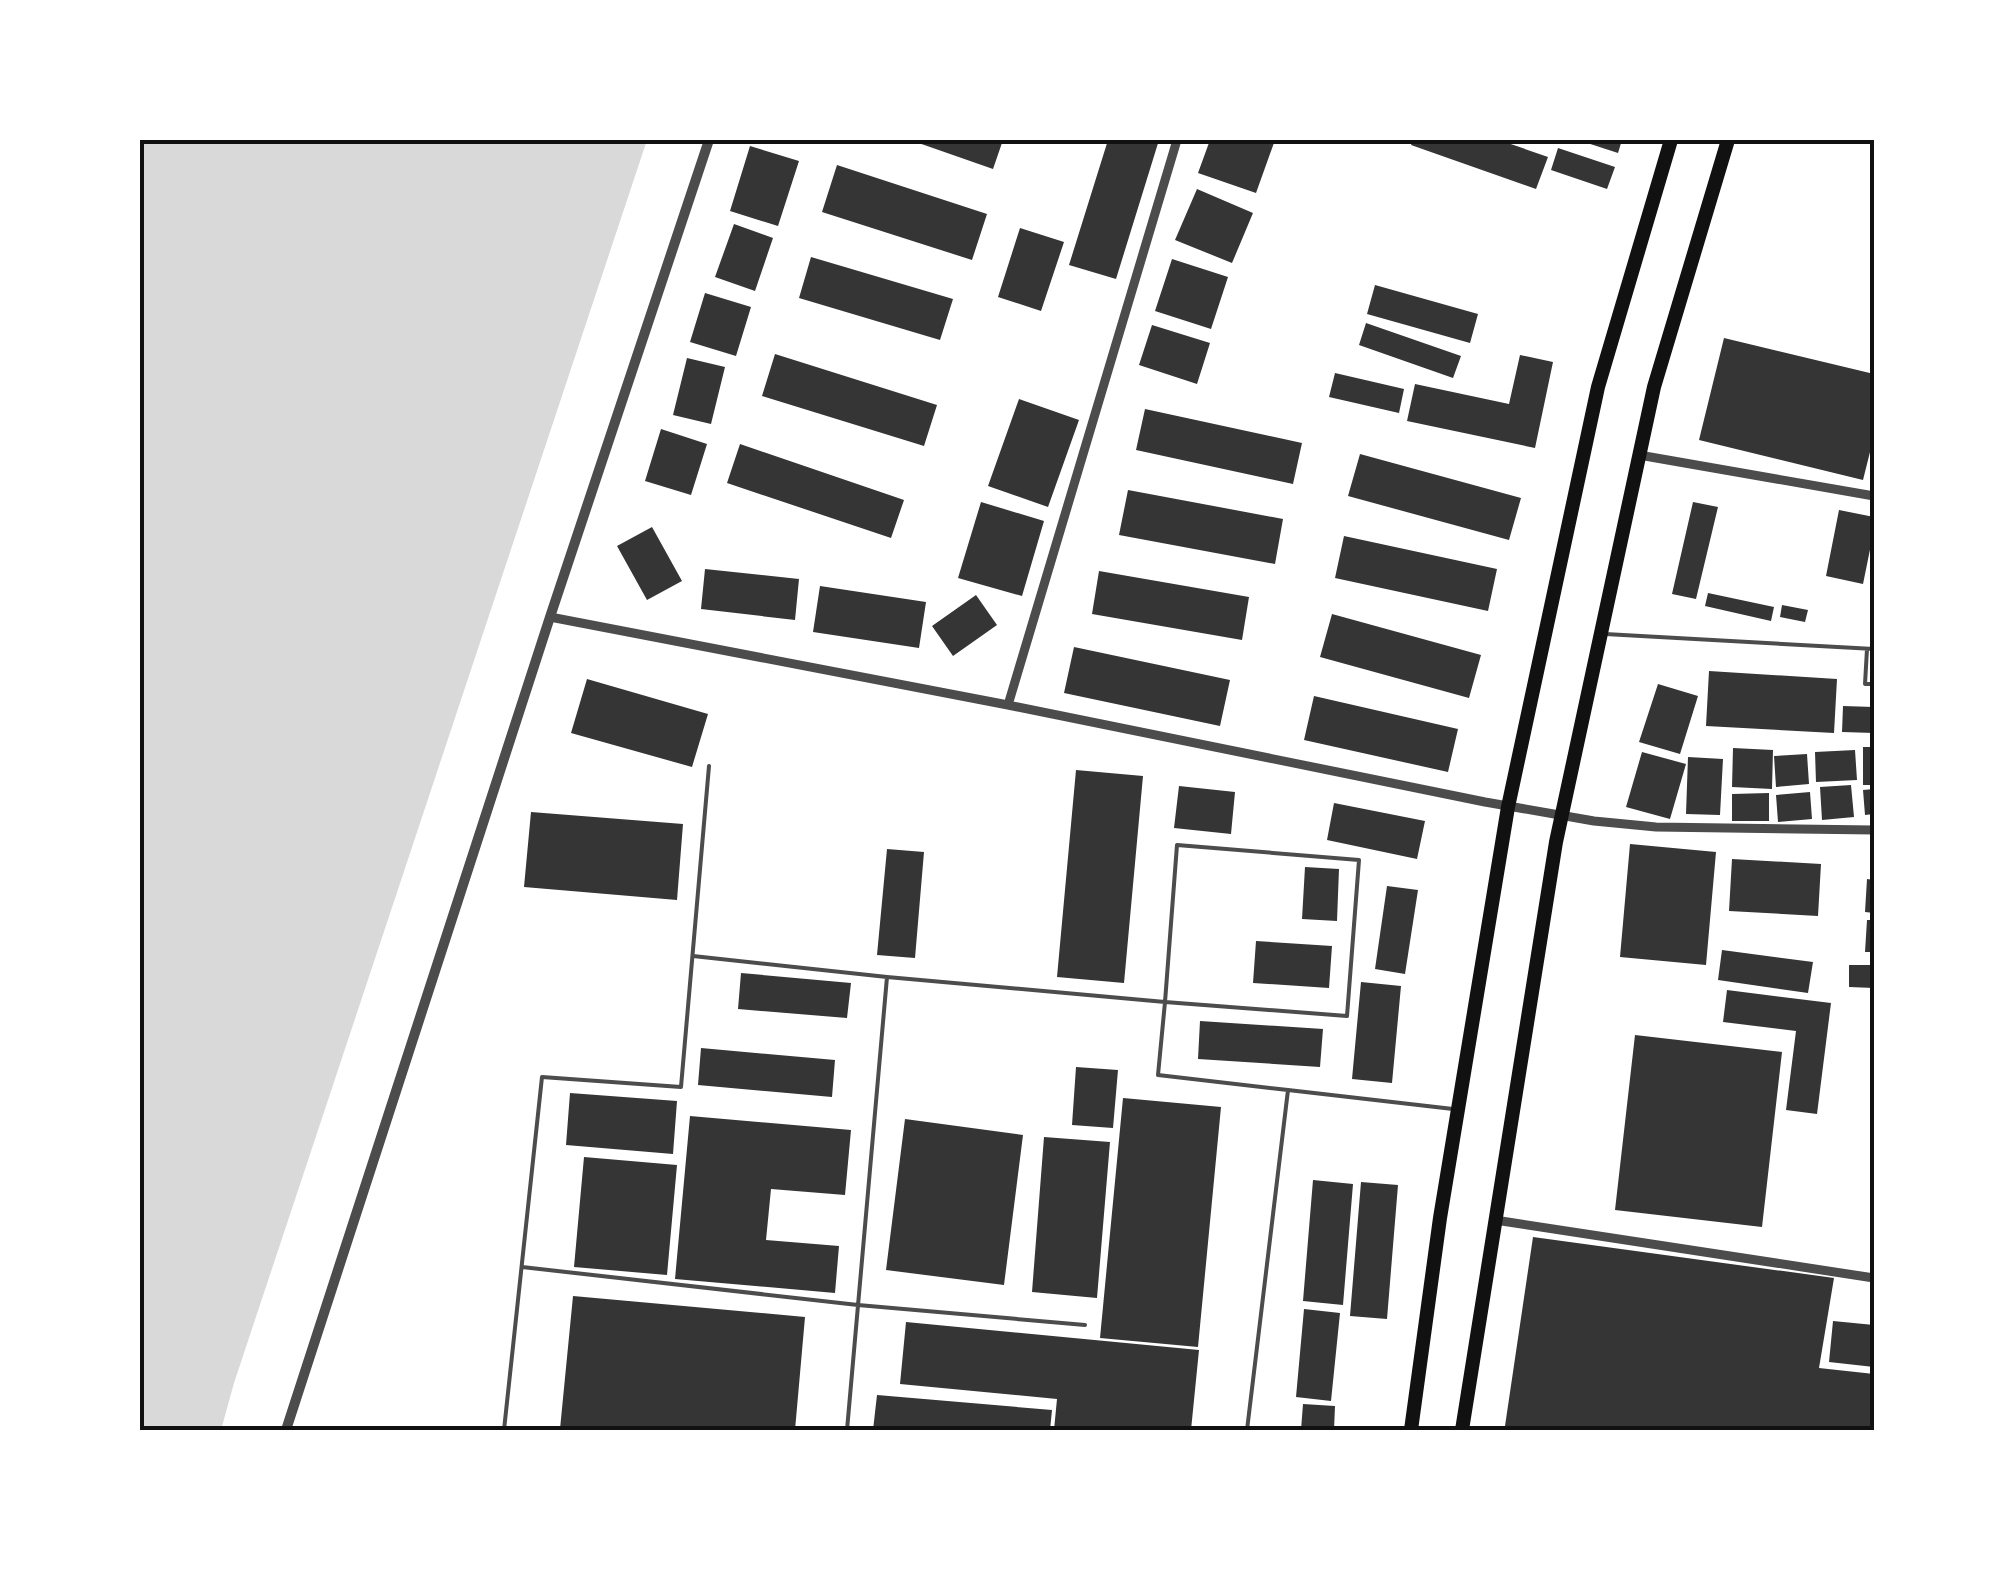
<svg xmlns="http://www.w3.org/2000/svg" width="2014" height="1570" viewBox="0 0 2014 1570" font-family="Lato,sans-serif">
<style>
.water{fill:#d9d9d9}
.building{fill:#353535}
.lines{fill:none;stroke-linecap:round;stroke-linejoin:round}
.service{stroke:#4c4c4c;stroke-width:4}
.minor{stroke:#4c4c4c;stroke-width:9}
.tertiary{stroke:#4c4c4c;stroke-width:10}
.primary{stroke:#111;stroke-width:14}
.neatline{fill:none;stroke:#111;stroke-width:4}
</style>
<rect width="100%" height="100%" fill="#fff"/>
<path class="water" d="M140,140H647L234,1383L221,1430H140Z"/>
<path class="building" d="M910,140H1003L993,169Z
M1108,140H1159L1116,279L1069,265Z
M1210,140H1275L1256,193L1198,173Z
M1413,140H1499L1548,157L1536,189L1411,145Z
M1578,140H1622L1618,153Z
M750,146L799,161L778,226L730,211Z
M1558,148L1615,167L1607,189L1551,170Z
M837,165L987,214L972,260L822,212Z
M1197,189L1253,213L1232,263L1175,240Z
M734,224L773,238L755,291L715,277Z
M1020,228L1064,242L1041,311L998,297Z
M811,257L953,299L940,340L799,298Z
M1172,259L1228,277L1211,329L1155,311Z
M1375,285L1478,314L1470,343L1367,314Z
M705,293L751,307L736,356L690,342Z
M1366,323L1461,356L1453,378L1359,345Z
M1152,325L1210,343L1197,384L1139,365Z
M1724,338L1874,374V436L1863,480L1699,440Z
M775,354L937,405L924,446L762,396Z
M1520,355L1553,362L1535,448L1407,421L1415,384L1509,404Z
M687,358L725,367L711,424L673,415Z
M1335,373L1404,389L1399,413L1329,397Z
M1019,399L1079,420L1048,507L988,486Z
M1145,409L1302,443L1293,484L1136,450Z
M661,429L707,444L691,495L645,481Z
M740,444L904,500L891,538L727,483Z
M1360,454L1521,498L1509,540L1348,496Z
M1128,490L1283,519L1275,564L1119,535Z
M981,502L1044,521L1022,596L958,578Z
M1693,502L1718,507L1696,599L1672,594Z
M1839,510L1874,517V530L1863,584L1826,576Z
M652,527L682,581L647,600L617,546Z
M1344,536L1497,569L1488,611L1335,578Z
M705,569L799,579L795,620L701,609Z
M1099,571L1249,597L1242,640L1092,614Z
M820,586L926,602L919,648L813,632Z
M1708,593L1774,607L1771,621L1705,606Z
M976,595L997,625L953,656L932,626Z
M1782,605L1808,610L1805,622L1780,617Z
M1332,614L1481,655L1469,698L1320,657Z
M1074,647L1230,680L1220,726L1064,693Z
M1709,671L1837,679L1834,733L1706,726Z
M587,679L708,714L692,767L571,733Z
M1658,684L1698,696L1680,754L1639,742Z
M1314,696L1458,729L1448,772L1304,740Z
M1843,706L1874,707V733L1842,732Z
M1863,747H1874V785H1863Z
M1733,748L1773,750L1772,789L1732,787Z
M1855,750L1857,780L1816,782L1815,752Z
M1642,752L1686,764L1670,819L1626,807Z
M1807,754L1809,784L1776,787L1774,756Z
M1688,757L1723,759L1720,815L1686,814Z
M1076,770L1143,776L1124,983L1057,977Z
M1851,785L1854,817L1822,820L1820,787Z
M1179,786L1235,792L1231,834L1174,828Z
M1874,789V814L1865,815L1863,790Z
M1810,792L1812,819L1778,822L1776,795Z
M1769,793V821H1732V794Z
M1334,803L1425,821L1417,859L1327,840Z
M531,812L683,824L677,900L524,887Z
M1630,844L1716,852L1706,965L1620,957Z
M887,849L924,852L915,958L877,955Z
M1732,859L1821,864L1818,916L1729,911Z
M1305,867L1339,869L1337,921L1302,919Z
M1867,879L1874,880V913L1865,912Z
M1387,886L1418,890L1405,974L1375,969Z
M1867,920H1874V952H1865Z
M1256,941L1332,946L1329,988L1253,983Z
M1722,950L1813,962L1808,993L1718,980Z
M1849,965H1874V988L1849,987Z
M741,973L851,983L847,1018L738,1009Z
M1361,982L1401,986L1392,1083L1352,1079Z
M1727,990L1831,1003L1817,1114L1786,1110L1796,1031L1723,1022Z
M1200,1021L1323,1029L1320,1067L1198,1059Z
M1635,1035L1782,1052L1762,1227L1615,1210Z
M701,1048L835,1060L832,1097L698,1085Z
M1076,1067L1118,1070L1113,1128L1072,1125Z
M570,1093L677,1101L673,1154L566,1145Z
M1123,1098L1221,1107L1198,1347L1100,1338Z
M690,1116L851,1130L845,1195L771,1189L766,1240L839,1246L835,1293L675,1279Z
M905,1119L1023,1135L1004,1285L886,1270Z
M1044,1137L1110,1142L1097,1298L1032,1292Z
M584,1157L677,1165L667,1275L574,1267Z
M1313,1180L1353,1184L1343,1305L1303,1301Z
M1361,1182L1398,1185L1387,1319L1350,1316Z
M1533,1237L1834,1278L1819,1368L1874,1374V1430H1530L1505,1426Z
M573,1296L805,1317L795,1430L560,1429Z
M1304,1309L1340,1313L1331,1401L1296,1397Z
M1833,1321L1874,1325V1367L1829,1362Z
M906,1322L1199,1350L1191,1430H1054L1057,1399L900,1384Z
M877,1395L1052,1410L1050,1430H873Z
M1303,1404L1335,1406L1334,1430H1301Z"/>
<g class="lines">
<path class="service" d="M1605,634L1874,649
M1867,649L1865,684H1874
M1177,845L1359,860L1347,1016L1165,1002Z
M693,956L887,977L1165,1002L1158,1075L1288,1090
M522,1267L858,1305L1085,1325
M504,1430L542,1077L681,1087L709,766
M847,1430L887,977
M1247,1430L1288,1090L1453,1109"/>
<path class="minor" d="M1639,455L1874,496
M550,617L1008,705L1485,802L1594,821L1656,827L1874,830
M1008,705L1177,140
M1495,1220L1874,1278"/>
<path class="tertiary" d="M286,1430L550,617L709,140"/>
<path class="primary" d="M1411,1430L1440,1218L1508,807L1598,387L1671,140
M1462,1430L1556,842L1654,387L1728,140"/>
</g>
<rect width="2014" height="1570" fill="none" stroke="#ffffff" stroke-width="285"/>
<rect x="142" y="142" width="1730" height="1286" class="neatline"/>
</svg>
